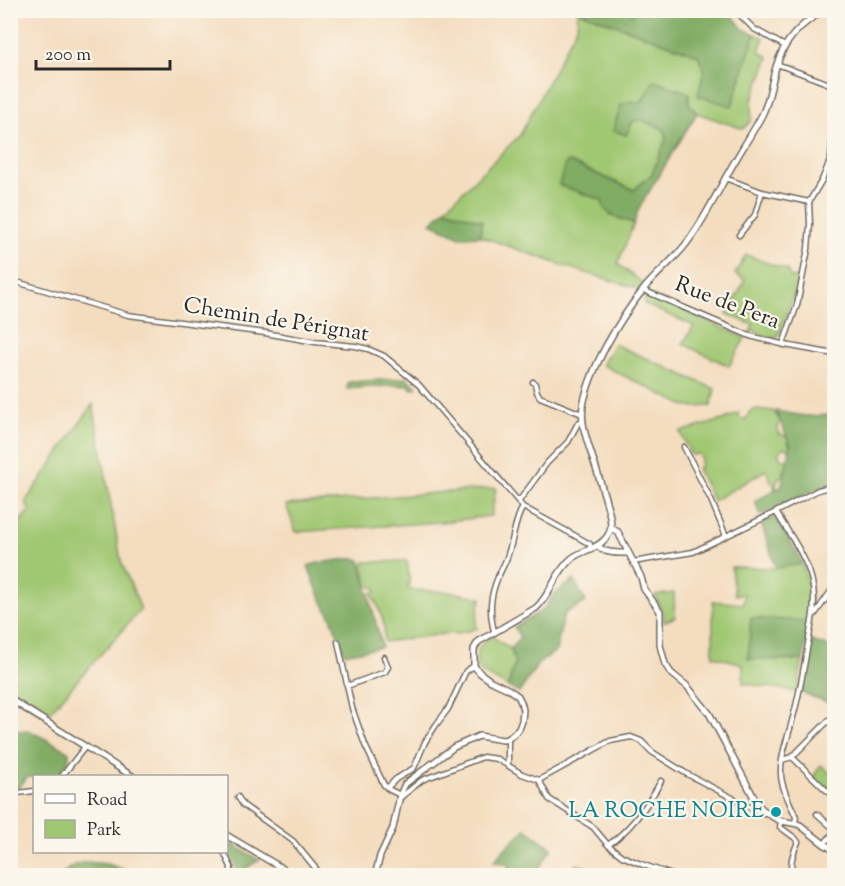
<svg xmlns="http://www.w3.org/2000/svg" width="845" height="886" viewBox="0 0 845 886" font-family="'Sorts Mill Goudy',serif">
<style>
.green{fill:#a0c772;stroke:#66794e;stroke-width:1.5}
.forest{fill:#80ac64;stroke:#566c48;stroke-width:1.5}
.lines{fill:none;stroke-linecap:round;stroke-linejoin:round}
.minor-casing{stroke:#71695f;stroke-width:7}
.tertiary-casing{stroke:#71695f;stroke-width:8}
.minor{stroke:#fff;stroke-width:4}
.tertiary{stroke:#fff;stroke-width:5}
.culture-dot{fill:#0f9aa8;stroke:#fbf7ec;stroke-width:2}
.labels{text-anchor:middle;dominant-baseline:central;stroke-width:4.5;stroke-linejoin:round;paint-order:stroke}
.street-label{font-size:22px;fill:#2b2b2b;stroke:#fbf7ec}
.culture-label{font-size:22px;fill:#0d838f;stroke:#fbf7ec;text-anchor:end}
</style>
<rect width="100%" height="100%" fill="#fbf7ec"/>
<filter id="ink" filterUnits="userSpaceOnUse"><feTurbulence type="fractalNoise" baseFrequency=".0167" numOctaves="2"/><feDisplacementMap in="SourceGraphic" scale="12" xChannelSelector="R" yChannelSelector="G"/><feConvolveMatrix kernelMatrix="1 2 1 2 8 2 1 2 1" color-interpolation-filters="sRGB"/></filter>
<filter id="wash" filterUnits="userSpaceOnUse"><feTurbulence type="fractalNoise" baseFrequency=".008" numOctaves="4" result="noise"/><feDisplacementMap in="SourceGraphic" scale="24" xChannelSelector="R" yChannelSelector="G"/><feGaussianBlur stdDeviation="1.35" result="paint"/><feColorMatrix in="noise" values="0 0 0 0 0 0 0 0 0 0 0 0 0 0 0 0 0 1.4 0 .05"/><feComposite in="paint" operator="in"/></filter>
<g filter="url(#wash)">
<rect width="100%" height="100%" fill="#f4ddbf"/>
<path class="green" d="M578,11L698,55L704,70L732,105L755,34L764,38L759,51L769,57L752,101L751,121L743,129L697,113L689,104L641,103L613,130L626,135L633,121L642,120L664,129L666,139L652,174L634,190L570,162L559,185L602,200L611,216L634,223L618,264L644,284L639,289L567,267L480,236L482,221L445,209L520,135L577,26Z
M746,255L787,270L791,278L796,277L798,279L795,294L786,314L785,322L782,324C783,330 781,330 778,334V337L775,338V339L758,334L754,330L750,333L753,325L727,314L745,280L735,274Z
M644,294L653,296L745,338L729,366L683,344L694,326L644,304L645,298L642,296Z
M614,344L715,389L711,406L691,407L683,405L602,365Z
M93,404L121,561L141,609L46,716L11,694V532L29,511L26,501Z
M757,409L773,411L781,422L778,425V433L789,438L788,442L792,451L784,447L779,452V456L781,458L788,460L786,470L784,471V476L778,478L776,486L777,489L774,491V484L771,482L766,470L713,501L697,469L700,467L701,458L699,454L691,455L680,432L723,420L739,413L738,415L741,419H746L750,411Z
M496,488L491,516L441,522L296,532L286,505Z
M406,561L408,564C407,572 412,578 408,587L411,590L452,592L482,598C477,607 478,615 476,625L478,628L456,634L451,633C429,636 408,639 385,642C383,635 385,632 384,627C383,618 376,600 371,593L376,592L375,588L368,586L363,565L365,562Z
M802,564C811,587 812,596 809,621L751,619L748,659L803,660L797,692L743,683V664L713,656V601L743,604L744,594L735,595L731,567L776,568Z
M674,593L675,617L664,622L663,613L655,595Z
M491,636L511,649L515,663L508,687L484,674L476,666C477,649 477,646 491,636Z
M821,765L834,777V792L830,791L813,777Z"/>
<path class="forest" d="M635,11H729L743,29L755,34L732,106L698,96L704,70L698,55L578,11H625L633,14Z
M654,80L689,93V104L697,113L639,208L634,223C620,218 603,216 602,200L559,185L565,164L569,162L634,190L652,174L666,139L664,129L642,120L633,121L626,135L613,130L621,105L631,101L641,103Z
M445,209L482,221L480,236L460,237L431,223Z
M407,378L417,387L412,389L407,384L403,386L399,385L347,389L348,382Z
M776,411L805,416L834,415V483C808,490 786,506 760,515L755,501L781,487L791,446Z
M775,517L798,554L802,564L776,568L761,523Z
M355,558L360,560L382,647L345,654L332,620L318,592L308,566L318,563Z
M574,580L586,602L564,614L556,651L538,664L519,693L508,687L515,663L511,649L520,637L514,627L543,610L555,593Z
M751,618L809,621L803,660L748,659Z
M811,641L834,648V705L802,693Z
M11,725L23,733L25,730L30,731L61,747L69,752C69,764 65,768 57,776L27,777C23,783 18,790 11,791Z
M526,829L552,848L535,875H506L509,865L494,861L510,843Z
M231,845H234L259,860L236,875C238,865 231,858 228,849Z
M86,862L107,864L143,875H61L72,866Z
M576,864L610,875H570Z"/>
</g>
<g filter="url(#ink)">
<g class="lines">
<g class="minor-casing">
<path id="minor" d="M735,10L754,29L785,46
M777,64L832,85L834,88
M725,178L762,192L809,202
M739,235L755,215L762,192
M10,280L128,315L265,333L315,342L355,346L368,349L384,356L419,385L523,507L590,544V549
M643,290L750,336L785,345L834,354
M783,344L797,305L808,249L810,224L809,202L822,180L831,158L834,115
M533,382L535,384L537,392L540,397L582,414
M684,447L711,500L726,536
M519,501L547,463L568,442L578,423L583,421
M776,512C789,534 806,556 812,581C817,604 811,626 807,649C803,673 799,697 792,721C788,738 780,756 781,774C781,788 791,805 796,817L795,823
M633,562L693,552L776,512L818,490L834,486
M815,614L834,587
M494,631C489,611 490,596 498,577C502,568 507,560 509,551C514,537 515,519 523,507
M338,642L352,708L365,745L384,785L390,790L400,795
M347,686L385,672L388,667L384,657
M792,757L825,789L834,796
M782,760L792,757L834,715
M508,765V739
M62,776L85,747
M539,780L610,741L631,737L641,741L652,752L687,774L761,813H766
M539,780L549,799L593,827L608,845L622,856L641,864L675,876
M387,788L396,779L414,768L425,742L436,725L448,709L466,671L474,666
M10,794L34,791
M238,797L243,805L293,841L322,876
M401,797L422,780L483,757L497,759L522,774L539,780
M817,814L834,829
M781,821L780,827L795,838L798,842C794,851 788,865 793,876
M824,844L834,832
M608,845C631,829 648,805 661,781
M224,852L231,867L230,876"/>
</g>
<g class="tertiary-casing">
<path id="tertiary" d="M611,528L618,532L641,577L644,589L660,611V645L665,664L671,673L687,686L709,713L758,805C764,811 771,817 779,820C786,823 793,822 800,825L824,844L834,850
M598,546C606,554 618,553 628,553
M10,699L132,776
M226,835L295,876
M375,876L380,856L393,828L400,795L405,784L454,747L468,741L479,736L503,740L508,739L519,729L522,721L523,710L521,702L518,696L508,689L491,681L480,673L474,666V649L478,642L536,608C551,594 555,573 571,559C581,550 597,550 606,538C613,530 611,521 609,512C604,494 599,477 593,459C588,443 580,424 583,406C590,368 619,320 643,290C657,272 676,259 689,240C704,220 714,199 726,177C737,156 751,136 762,115C770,99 771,83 776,67C784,40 801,23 825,10"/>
</g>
<use href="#minor" class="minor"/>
<use href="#tertiary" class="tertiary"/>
</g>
</g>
<circle class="culture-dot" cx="776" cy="812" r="6"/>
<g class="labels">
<g class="street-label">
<text transform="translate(727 304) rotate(21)">Rue de Pera</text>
<text transform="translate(276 321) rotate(9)">Chemin de Pérignat</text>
</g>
<g class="culture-label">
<text x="764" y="812">LA ROCHE NOIRE</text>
</g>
</g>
<rect width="845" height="886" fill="none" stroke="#fbf7ec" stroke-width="36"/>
<rect x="33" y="775" width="195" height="78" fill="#fbf7ec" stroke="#a8a59f" stroke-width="1.5"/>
<rect x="45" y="794" width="30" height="9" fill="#ffffff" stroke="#a8a59f" stroke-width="1.5"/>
<text x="87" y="805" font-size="18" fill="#2b2b2b">Road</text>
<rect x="45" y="820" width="30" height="18" fill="#a0c772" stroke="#a8a59f" stroke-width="1.5"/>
<text x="87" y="835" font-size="18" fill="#2b2b2b">Park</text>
<path d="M36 60v9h134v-9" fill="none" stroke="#2b2b2b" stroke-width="3"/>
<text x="45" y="60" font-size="18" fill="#2b2b2b" stroke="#fbf7ec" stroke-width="4.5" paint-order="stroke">200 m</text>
</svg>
